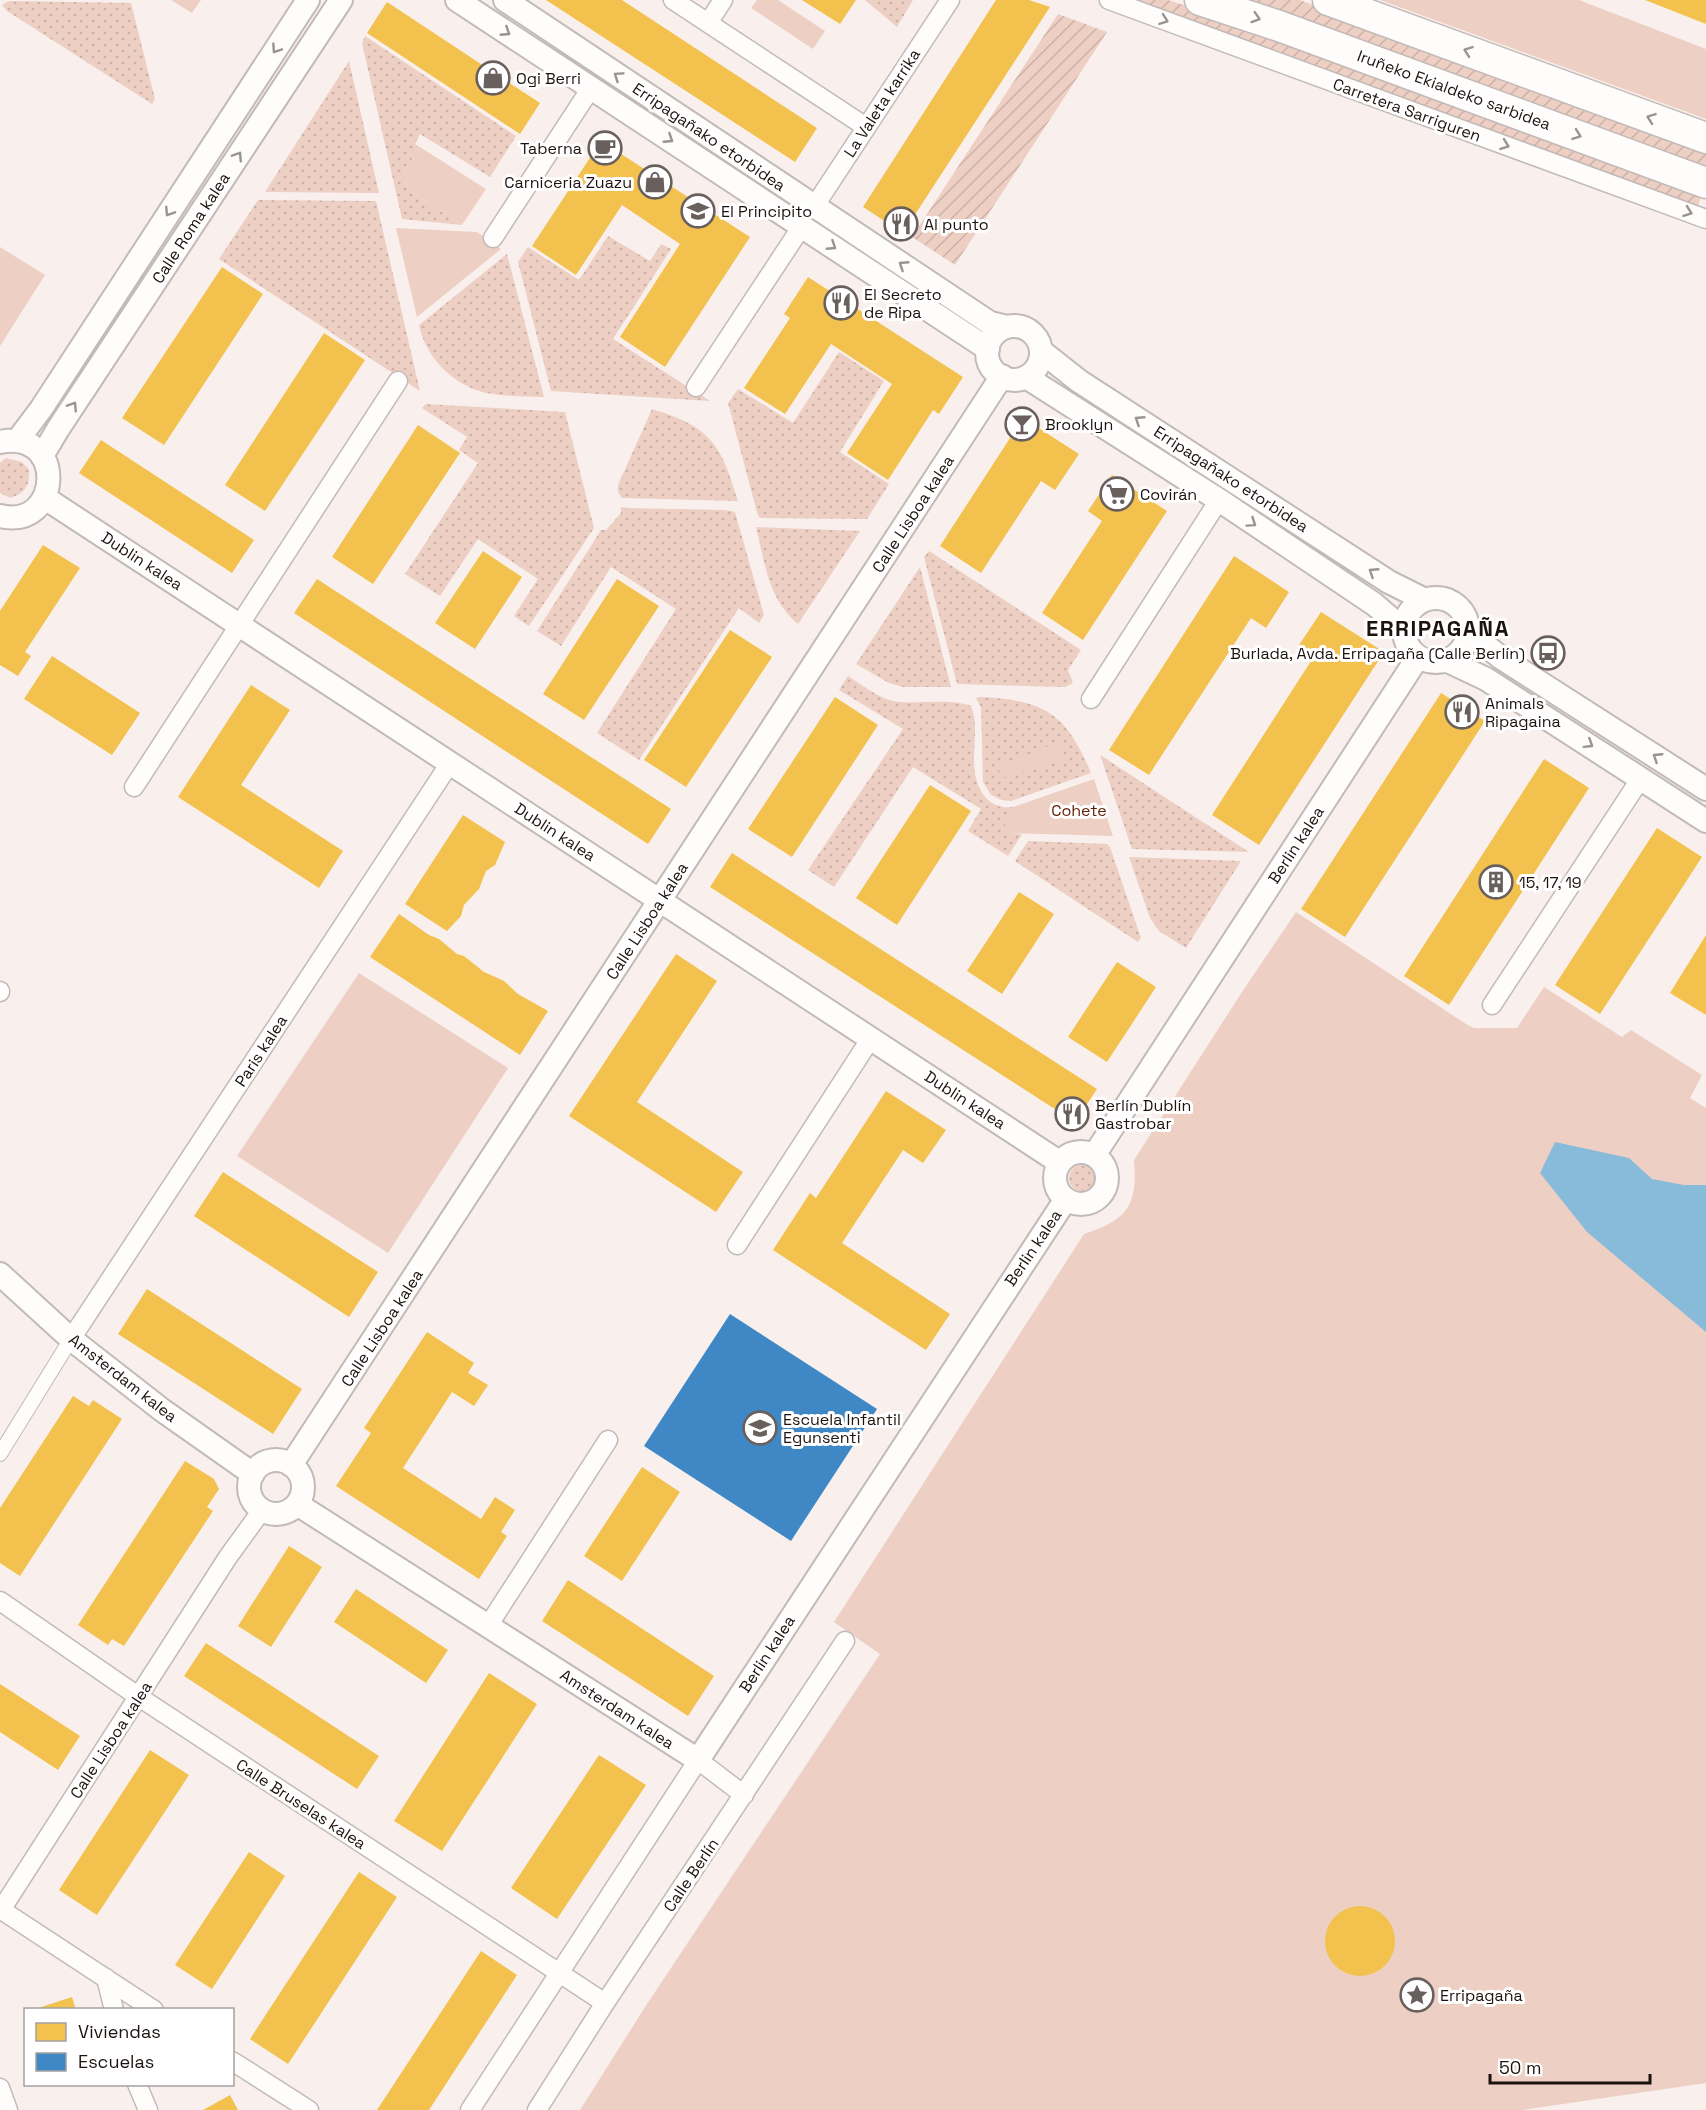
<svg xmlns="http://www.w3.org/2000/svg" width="1706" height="2110" viewBox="0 0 1706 2110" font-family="'Space Grotesk',sans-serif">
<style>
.grass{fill:url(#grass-dots)}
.park{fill:#edcfc4}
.garden{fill:url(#garden-furrows)}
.water{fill:#88bbd9}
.homes{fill:#f2c14e}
.schools{fill:#3f88c5}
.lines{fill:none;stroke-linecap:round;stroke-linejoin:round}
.pedestrian-casing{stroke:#c2bab7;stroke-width:16}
.minor-casing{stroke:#c2bab7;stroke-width:21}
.tertiary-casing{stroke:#c2bab7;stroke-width:26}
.trunk-casing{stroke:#c2bab7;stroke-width:33}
.pedestrian{stroke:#fefdfc;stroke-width:14}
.minor{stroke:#fefdfc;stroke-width:18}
.tertiary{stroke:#fefdfc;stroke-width:22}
.trunk{stroke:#fefdfc;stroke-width:30}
.oneway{stroke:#989492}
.labels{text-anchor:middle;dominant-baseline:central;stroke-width:6;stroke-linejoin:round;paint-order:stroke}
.poi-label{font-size:16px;fill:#1c1310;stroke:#fff;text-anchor:start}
.street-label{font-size:16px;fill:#1c1310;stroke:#fff}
.park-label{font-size:16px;fill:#601d00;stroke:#fff}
.district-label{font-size:22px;font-weight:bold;letter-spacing:1.5px;fill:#1c1310;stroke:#fff}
</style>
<defs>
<pattern id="grass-dots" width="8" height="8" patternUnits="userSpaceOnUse" patternTransform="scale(1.5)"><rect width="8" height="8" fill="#edcfc4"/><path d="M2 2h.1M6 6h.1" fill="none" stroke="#cbb1a7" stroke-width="1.8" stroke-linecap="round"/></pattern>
<pattern id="garden-furrows" width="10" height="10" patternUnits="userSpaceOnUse" patternTransform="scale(1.5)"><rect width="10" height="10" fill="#edcfc4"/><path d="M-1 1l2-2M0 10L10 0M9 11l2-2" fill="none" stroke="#cbb1a7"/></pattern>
</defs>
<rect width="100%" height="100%" fill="#f9f0ed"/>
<path class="grass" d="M865,0H913L897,27Z
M9,1L131,3L155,99L152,104L7,11L2,5Z
M365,36L516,136L490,177L420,134L415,144L420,147L403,173L408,190L462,225L402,219L362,43Z
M349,61L379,193L265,192Z
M258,200L376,201L420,391L219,259Z
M608,236L650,261L661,244L671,249L613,339L710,401L551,391L518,262L528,247L579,280Z
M507,254L544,397C523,396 499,397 479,391C449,381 425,355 419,325Z
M839,352L884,381L840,452L889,484L867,519L761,518L758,516L728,403L738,389L793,423Z
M426,404L565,412L594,528L529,626L514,616L538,579L478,539L440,596L405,574L478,463L459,450L467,437L422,408Z
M652,409C711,427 721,444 738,501L622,498L618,492V485Z
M6,458L22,462L29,470C30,486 25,493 10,498L0,493V463Z
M621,507L628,508L725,510L735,512L764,615L759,623L739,608L639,760L597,733L676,609L611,567L561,646L537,631L601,530H606L621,513Z
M756,527L860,531L798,624C768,599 765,563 756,527Z
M929,551L1081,650L1068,670L1073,683L1065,687L957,684L924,557Z
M920,567L951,687H903L889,683L856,664Z
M848,676C864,686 880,700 899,702C922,704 950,698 971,706C983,736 962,771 987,799C994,806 1003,808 1013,807L1006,825L1011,833L1022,834L1008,856L968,831L981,809L913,767L834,887L808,870L903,729L839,690Z
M980,697C1045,700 1066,713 1091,773L1011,801L1002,800L991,795L983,782L981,707L976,698Z
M1100,755L1249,852L1132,849Z
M1028,841L1107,844L1110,847L1141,938L1138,942L1015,861Z
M1129,857L1241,861L1186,948L1159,931L1150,918Z
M1069 1178a13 13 0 1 1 26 0a13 13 0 1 1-26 0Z"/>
<path class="park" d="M171,0H201L192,13Z
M757,0H778L825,31L813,49L751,8Z
M1380,0H1579L1706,49V119Z
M420,147L486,189L462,225L408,190L403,173Z
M396,228L477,232L501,249L417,317Z
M0,247L45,275L0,346Z
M1059,742L1066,758L1003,778L997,767Z
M1094,779L1113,836L1011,833L1006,831L1005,825L1013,807Z
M1296,912L1466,1024L1474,1028H1517L1544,987L1622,1037L1631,1030L1702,1075L1690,1098L1706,1108V2083L1522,2110H580L647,2004L880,1654L834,1622L1084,1234C1127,1220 1138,1206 1134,1160L1242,992Z
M359,973L508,1068L388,1253L237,1156Z"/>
<path class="garden" d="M1135,0H1168L1265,31L1703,191L1698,206Z
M1240,0H1300L1706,150V170Z
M1058,14L1107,32L955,265L912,237Z"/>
<path class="water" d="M1555,1142L1629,1158L1652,1179L1684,1185H1706V1332L1587,1232L1540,1173Z"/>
<path class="homes" d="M546,0H622L817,128L795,162Z
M802,0H856L840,24Z
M996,0H1029L1050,7L903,233L863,207Z
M1645,0H1706V24Z
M387,2L540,103L520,134L367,33Z
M601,141L750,237L665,367L620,337L680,244L622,205L576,275L532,246Z
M222,267L263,294L164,445L122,418Z
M808,277L963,377L939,414L933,410L888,480L847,453L892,384L831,344L785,414L744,388L790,318L784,314Z
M324,333L365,360L265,511L225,485Z
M1023,418L1079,454L1055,490L1041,481L981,573L940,546Z
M418,425L460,453L373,584L332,557Z
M101,440L254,540L232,573L79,473Z
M1112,475L1167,511L1083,640L1042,613L1102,521L1088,511Z
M43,545L80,568L25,652L31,656L18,676L0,665V611Z
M483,551L522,577L475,649L435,623Z
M1234,556L1289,592L1266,628L1251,618L1149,775L1109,750Z
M317,579L671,809L648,844L294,613Z
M617,579L659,606L584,720L543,694Z
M1321,612L1384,652L1259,845L1212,815L1313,658L1297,648Z
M730,630L772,657L686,787L644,760Z
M52,656L140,713L112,755L24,699Z
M251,685L290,710L241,785L343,851L319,888L178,797Z
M1441,693L1485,721L1345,937L1301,909Z
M835,697L878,725L792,857L748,829Z
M1544,759L1589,788L1449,1005L1404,976Z
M930,785L971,811L897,925L856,898Z
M463,815L505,842L495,865L486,871L479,889L464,905L461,916L447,931L405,904Z
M1657,828L1702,857L1600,1014L1555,985Z
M732,853L1097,1089L1075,1122L710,887Z
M1019,892L1054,914L1002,994L967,971Z
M399,914L429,935L439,939L457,954L464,956L484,972L504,981L518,994L548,1011L520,1055L370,957Z
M1706,935V1015L1670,993Z
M676,954L717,981L637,1102L743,1172L716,1212L569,1116Z
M1117,962L1156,987L1107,1062L1068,1037Z
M886,1091L946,1130L923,1163L903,1150L842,1243L950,1314L926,1350L773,1250L810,1193L816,1198Z
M223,1172L378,1272L349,1317L194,1216Z
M147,1289L302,1389L273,1434L118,1334Z
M427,1332L474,1363L468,1373L488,1385L474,1406L452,1392L403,1468L481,1519L495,1497L515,1510L501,1532L507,1536L479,1579L336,1486L371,1433L364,1428Z
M73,1396L89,1406L93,1400L122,1419L20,1576L0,1563V1508Z
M185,1461L214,1479L219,1489L207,1507L213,1511L124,1646L112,1639L108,1645L78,1625Z
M642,1467L680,1492L622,1581L584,1556Z
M289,1546L322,1567L271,1647L238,1626Z
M568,1580L714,1676L688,1716L542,1621Z
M356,1589L448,1650L426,1683L334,1622Z
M206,1643L379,1756L357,1789L184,1676Z
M489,1673L537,1704L442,1851L394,1821Z
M0,1684L80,1736L58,1770L0,1732Z
M150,1750L189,1775L97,1915L59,1890Z
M599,1755L646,1785L557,1919L511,1888Z
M249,1852L285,1876L212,1989L175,1965Z
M359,1872L397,1897L288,2064L250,2039Z
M1325 1941a35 35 0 1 1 70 0a35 35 0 1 1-70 0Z
M481,1951L517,1975L429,2110H377Z
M72,1997L76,2010H35V2009Z
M230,2095L238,2110H203Z"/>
<path class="schools" d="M730,1314L877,1409L791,1541L644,1446Z"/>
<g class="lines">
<g class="pedestrian-casing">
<path id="pedestrian" d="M0,1454L71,1339"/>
</g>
<g class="minor-casing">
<path id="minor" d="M673,0L866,127
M1109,0L1706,219
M708,23L723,0
M814,207L950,0
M493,238L591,88
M696,387L802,226
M1091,699L1219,500
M134,787L398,381
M0,992V991
M1492,1005L1641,778
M737,1245L871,1038
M71,1339L450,763
M0,1601L139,1697L605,2003
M488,1626L608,1440
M0,1909L154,2010
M1,1910L228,1557L262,1510
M106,1978L114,2010
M232,2061L309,2110
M137,2084L148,2110
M0,2088L8,2110
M470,2110L698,1760L744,1795
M537,2110L605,2003L845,1641"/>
</g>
<g class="tertiary-casing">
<path id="tertiary" d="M457,0L988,349
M505,0L990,323L1007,327
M987 353a27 27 0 1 1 54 0a27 27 0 1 1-54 0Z
M1041,351L1079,381L1389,582L1425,600
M1026,377L1219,500L1374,604L1403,629
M17,441L41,409L308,0
M0,442C67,428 62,531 0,516
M42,456L58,429L341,0
M45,498L1059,1162
M1404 630a32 32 0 1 1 64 0a32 32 0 1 1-64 0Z
M1469,632L1500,657L1706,789
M1448,661L1486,679L1706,821
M1055 1178a26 26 0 1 1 52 0a26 26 0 1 1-52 0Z
M1095,1154L1418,657
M0,1274L71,1339L162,1410L253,1474
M249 1487a27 27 0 1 1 54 0a27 27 0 1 1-54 0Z
M291,1465L1002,376
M297,1504L698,1760L1066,1199"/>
</g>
<g class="trunk-casing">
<path id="trunk" d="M1200,0L1279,26L1706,183
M1328,0L1706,138"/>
</g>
<use href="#pedestrian" class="pedestrian"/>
<use href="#minor" class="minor"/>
<use href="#tertiary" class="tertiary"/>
<use href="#trunk" class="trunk"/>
</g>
<defs><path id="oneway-chevron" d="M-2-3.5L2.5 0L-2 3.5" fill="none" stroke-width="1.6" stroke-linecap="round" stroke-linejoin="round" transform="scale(1.5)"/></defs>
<g class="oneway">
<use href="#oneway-chevron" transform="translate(1256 18) rotate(18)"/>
<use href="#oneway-chevron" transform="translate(1164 20) rotate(20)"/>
<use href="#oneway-chevron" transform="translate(506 32) rotate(33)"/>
<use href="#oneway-chevron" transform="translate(276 49) rotate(124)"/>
<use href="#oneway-chevron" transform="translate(1468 51) rotate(-160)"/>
<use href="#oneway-chevron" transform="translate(618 76) rotate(-146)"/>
<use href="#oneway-chevron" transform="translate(1651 118) rotate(-160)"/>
<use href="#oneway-chevron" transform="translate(1577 135) rotate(20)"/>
<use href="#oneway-chevron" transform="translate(669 139) rotate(33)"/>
<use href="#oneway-chevron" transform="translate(1505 145) rotate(20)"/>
<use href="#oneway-chevron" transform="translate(238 156) rotate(-57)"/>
<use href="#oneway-chevron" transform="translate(169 212) rotate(123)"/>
<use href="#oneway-chevron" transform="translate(1688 212) rotate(20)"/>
<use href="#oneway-chevron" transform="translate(832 246) rotate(33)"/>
<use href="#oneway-chevron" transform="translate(903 265) rotate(-147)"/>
<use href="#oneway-chevron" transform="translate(73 406) rotate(-57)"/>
<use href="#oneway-chevron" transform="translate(1139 420) rotate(-147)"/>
<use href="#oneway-chevron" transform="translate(1252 523) rotate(34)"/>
<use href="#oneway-chevron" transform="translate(1373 572) rotate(-147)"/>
<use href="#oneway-chevron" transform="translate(1589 744) rotate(32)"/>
<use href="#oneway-chevron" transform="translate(1657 757) rotate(-147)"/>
</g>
<defs>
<g id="shop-ring" transform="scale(1.725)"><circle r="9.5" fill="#fff" stroke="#69605d" stroke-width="1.5"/><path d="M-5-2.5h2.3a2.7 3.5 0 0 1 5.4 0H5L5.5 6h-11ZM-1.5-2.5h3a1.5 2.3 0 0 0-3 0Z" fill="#69605d"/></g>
<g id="cafe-ring" transform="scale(1.725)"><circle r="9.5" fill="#fff" stroke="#69605d" stroke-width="1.5"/><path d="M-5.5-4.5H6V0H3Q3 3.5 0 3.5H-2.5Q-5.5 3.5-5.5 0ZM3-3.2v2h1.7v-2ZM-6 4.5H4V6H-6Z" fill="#69605d"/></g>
<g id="school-ring" transform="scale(1.725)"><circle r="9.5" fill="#fff" stroke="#69605d" stroke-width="1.5"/><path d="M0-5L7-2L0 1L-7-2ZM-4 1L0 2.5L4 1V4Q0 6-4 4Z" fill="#69605d"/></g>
<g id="restaurant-ring" transform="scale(1.725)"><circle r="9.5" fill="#fff" stroke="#69605d" stroke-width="1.5"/><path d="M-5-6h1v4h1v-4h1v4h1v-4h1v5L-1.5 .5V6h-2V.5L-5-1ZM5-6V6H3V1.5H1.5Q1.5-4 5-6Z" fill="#69605d"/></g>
<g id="bar-ring" transform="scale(1.725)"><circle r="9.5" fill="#fff" stroke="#69605d" stroke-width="1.5"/><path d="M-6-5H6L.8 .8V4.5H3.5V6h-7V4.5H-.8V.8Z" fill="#69605d"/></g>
<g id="supermarket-ring" transform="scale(1.725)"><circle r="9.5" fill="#fff" stroke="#69605d" stroke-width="1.5"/><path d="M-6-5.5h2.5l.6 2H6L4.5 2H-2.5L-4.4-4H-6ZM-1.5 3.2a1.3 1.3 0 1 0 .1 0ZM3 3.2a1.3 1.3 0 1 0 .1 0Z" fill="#69605d"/></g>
<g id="bus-ring" transform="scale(1.725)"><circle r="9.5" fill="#fff" stroke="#69605d" stroke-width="1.5"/><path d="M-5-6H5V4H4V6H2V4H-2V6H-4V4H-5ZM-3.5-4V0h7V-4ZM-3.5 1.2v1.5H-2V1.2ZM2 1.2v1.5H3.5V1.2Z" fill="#69605d"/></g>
<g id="building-ring" transform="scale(1.725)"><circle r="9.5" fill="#fff" stroke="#69605d" stroke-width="1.5"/><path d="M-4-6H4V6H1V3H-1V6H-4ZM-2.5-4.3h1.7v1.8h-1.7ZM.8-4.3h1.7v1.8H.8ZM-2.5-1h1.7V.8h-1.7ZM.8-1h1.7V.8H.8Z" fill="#69605d"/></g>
<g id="sight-ring" transform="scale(1.725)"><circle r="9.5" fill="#fff" stroke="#69605d" stroke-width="1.5"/><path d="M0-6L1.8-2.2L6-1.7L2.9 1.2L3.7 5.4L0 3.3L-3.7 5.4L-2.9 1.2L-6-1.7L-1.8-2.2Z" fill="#69605d"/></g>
</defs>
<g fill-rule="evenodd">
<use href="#shop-ring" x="493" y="78"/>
<use href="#cafe-ring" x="605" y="148"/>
<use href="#shop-ring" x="655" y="182"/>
<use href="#school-ring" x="698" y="211"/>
<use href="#restaurant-ring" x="901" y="224"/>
<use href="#restaurant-ring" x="841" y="303"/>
<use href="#bar-ring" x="1022" y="424"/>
<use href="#supermarket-ring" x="1117" y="494"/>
<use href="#bus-ring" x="1548" y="653"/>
<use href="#restaurant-ring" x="1462" y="712"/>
<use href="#building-ring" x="1496" y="882"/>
<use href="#restaurant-ring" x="1072" y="1114"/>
<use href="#school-ring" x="760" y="1428"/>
<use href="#sight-ring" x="1417" y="1995"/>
</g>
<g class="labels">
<g class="poi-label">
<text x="516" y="78">Ogi Berri</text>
<text x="582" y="148" text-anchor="end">Taberna</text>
<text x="632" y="182" text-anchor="end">Carniceria Zuazu</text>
<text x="721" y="211">El Principito</text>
<text x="924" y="224">Al punto</text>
<text x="864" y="294">El Secreto<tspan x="864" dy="18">de Ripa</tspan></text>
<text x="1045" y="424">Brooklyn</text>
<text x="1140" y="494">Covirán</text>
<text x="1525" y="653" text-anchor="end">Burlada, Avda. Erripagaña (Calle Berlín)</text>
<text x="1485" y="703">Animals<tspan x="1485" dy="18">Ripagaina</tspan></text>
<text x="1519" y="882">15, 17, 19</text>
<text x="1095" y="1105">Berlín Dublín<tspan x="1095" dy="18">Gastrobar</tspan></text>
<text x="783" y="1419">Escuela Infantil<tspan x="783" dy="18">Egunsenti</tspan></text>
<text x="1440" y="1995">Erripagaña</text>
</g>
<g class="street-label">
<text transform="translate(1454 90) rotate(20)">Iruñeko Ekialdeko sarbidea</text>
<text transform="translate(882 103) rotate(-57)">La Valeta karrika</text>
<text transform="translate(1407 110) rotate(20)">Carretera Sarriguren</text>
<text transform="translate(709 137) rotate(34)">Erripagañako etorbidea</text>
<text transform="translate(191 228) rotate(-57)">Calle Roma kalea</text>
<text transform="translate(1231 479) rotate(33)">Erripagañako etorbidea</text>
<text transform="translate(913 514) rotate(-57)">Calle Lisboa kalea</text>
<text transform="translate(142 561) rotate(33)">Dublin kalea</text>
<text transform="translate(555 832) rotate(33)">Dublin kalea</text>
<text transform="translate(1296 845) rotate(-57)">Berlin kalea</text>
<text transform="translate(647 921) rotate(-57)">Calle Lisboa kalea</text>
<text transform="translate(261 1051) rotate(-57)">Paris kalea</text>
<text transform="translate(965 1100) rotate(33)">Dublin kalea</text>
<text transform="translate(1033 1248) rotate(-56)">Berlin kalea</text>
<text transform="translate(382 1328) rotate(-57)">Calle Lisboa kalea</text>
<text transform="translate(123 1378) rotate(38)">Amsterdam kalea</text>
<text transform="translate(767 1654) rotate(-57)">Berlin kalea</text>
<text transform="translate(617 1709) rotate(33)">Amsterdam kalea</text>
<text transform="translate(111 1740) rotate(-57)">Calle Lisboa kalea</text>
<text transform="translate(301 1804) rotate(33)">Calle Bruselas kalea</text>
<text transform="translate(691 1875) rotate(-56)">Calle Berlín</text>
</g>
<g class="park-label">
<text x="1079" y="810">Cohete</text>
</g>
<g class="district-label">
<text x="1438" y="628">ERRIPAGAÑA</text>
</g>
</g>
<rect x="24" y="2008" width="210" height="78" fill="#ffffff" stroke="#a4a19f" stroke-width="1.5"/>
<rect x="36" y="2023" width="30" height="18" fill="#f2c14e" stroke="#a4a19f" stroke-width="1.5"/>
<text x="78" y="2038" font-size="18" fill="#1c1310">Viviendas</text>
<rect x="36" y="2053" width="30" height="18" fill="#3f88c5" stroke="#a4a19f" stroke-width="1.5"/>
<text x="78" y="2068" font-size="18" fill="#1c1310">Escuelas</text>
<path d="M1490 2074v9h160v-9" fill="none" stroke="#1c1310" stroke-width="3"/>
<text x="1499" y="2074" font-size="18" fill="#1c1310" stroke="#ffffff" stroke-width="4.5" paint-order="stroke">50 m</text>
</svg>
